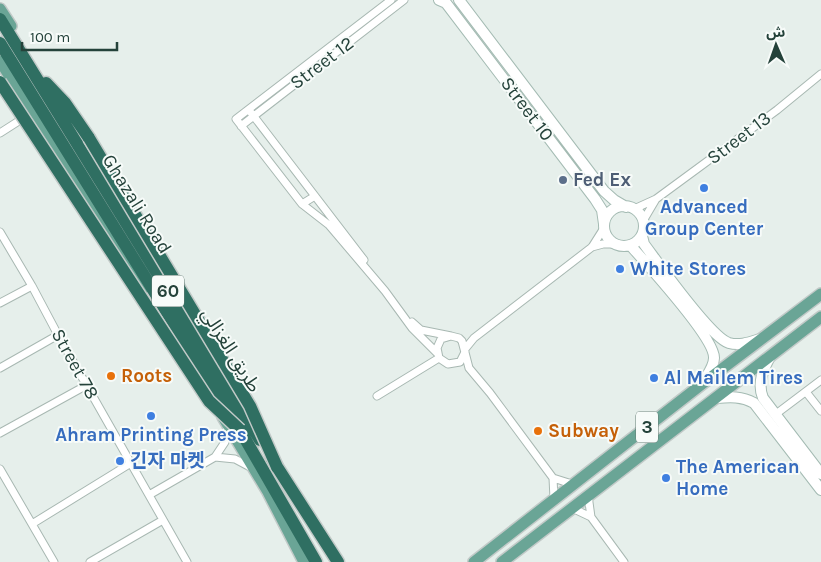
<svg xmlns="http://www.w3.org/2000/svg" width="821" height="562" viewBox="0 0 821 562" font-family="Karla,'Noto Sans Arabic','Noto Sans KR',sans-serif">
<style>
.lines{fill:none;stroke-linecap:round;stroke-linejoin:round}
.street-casing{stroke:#a8b8b2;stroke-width:9}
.secondary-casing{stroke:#a4bbb3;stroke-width:12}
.primary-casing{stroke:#c2cac8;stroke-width:14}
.highway-casing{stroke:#c2cac8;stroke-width:15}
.street{stroke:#fff;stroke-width:7}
.secondary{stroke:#fff;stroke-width:10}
.primary{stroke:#6aa596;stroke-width:11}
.highway{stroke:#2f6f62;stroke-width:12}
.highway-bridge-casing{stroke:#c2cac8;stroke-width:15;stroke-linecap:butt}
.highway-bridge{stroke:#2f6f62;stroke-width:12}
.service-dot{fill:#5c6f8a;stroke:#f7fbf9;stroke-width:2}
.shop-dot{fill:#3f7fe0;stroke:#f7fbf9;stroke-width:2}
.food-dot{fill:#e8710a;stroke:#f7fbf9;stroke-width:2}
.labels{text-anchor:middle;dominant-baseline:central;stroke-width:4;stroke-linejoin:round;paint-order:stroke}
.shield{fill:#f7fbf9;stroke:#637a73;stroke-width:1}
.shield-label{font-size:18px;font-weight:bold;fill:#24423a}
.street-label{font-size:19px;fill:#24423a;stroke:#f7fbf9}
.service-label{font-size:19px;font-weight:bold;fill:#4e5e75;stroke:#f7fbf9;text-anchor:start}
.shop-label{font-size:19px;font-weight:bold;fill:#366cbe;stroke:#f7fbf9;text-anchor:start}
.food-label{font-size:19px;font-weight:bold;fill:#c56008;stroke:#f7fbf9;text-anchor:start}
</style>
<rect width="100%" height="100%" fill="#e6efeb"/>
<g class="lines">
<g class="street-casing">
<path id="street" d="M391,0L236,119L302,204L329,225L385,291L412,328L437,353
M249,110L364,260
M241,126L404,0
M0,133L25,117
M302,204L315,196
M634,209L656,199L777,110L821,74
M643,221L656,199
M0,232L32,286L58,335L187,562
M592,247L603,244H614
M0,303L32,286
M412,322L421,330L451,336
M465,349L474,338L592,247L604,228
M465,352L460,362L448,364L439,358L437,348L441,339L451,336L459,338L462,341L469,368L490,393L553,478L554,499
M0,368L58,335
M806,392L821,411
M377,396L439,358
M776,414L821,380
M0,433L87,385
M215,457L235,459L250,467
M0,469L54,562
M553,478L572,484
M149,495L215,457L225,442L227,424
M588,495L591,517L624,562
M572,508L591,517
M32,524L131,463
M90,562L163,520"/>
</g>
<g class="secondary-casing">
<path id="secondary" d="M439,0L446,3L595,199L602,210L604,224
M459,0L604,191L614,200L626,207
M604 226a20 20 0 1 1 40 0a20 20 0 1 1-40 0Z
M642,236L644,244C659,264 710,337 729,343C740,346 750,342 760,339
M630,245C646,263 715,338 714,358C714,367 707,375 703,382
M770,357C763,370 757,383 763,398L821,474
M716,398C730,397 741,396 754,403L821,490"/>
</g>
<g class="primary-casing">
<path id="primary" d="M0,9L11,26
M0,61L143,289
M223,417L268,492L304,562
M474,562L702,384L821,294
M502,562L821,317"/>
</g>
<g class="highway-casing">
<path id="highway" d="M0,19L260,440
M0,43L240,430L316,562
M46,83L65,103L89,138
M272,459L338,562"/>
</g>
<use href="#street" class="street"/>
<use href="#secondary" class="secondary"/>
<use href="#primary" class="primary"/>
<use href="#highway" class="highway"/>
<g class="highway-bridge-casing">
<path id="highway-bridge" d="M0,82L209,401L240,430
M89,138L250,406L277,467"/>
</g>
<use href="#highway-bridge" class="highway-bridge"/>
</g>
<circle class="service-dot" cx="563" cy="180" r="5"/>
<g class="shop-dot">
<circle cx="704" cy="188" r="5"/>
<circle cx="620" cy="269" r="5"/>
<circle cx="654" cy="378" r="5"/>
<circle cx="151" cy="416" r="5"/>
<circle cx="120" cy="461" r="5"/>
<circle cx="666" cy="478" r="5"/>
</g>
<g class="food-dot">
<circle cx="111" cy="376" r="5"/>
<circle cx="538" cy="431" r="5"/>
</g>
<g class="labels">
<g class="shield">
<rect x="152" y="275.5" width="32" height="31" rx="4"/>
<rect x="636" y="411.5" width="22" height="31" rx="4"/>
</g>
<g class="shield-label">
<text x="168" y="291">60</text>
<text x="647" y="427">3</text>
</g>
<g class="street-label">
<text transform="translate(322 63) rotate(-37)">Street 12</text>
<text transform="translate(527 109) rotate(53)">Street 10</text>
<text transform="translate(739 138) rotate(-37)">Street 13</text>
<text transform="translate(137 204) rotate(58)">Ghazali Road</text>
<text transform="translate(231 350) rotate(58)">طريق الغزالي</text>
<text transform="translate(75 364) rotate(61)">Street 78</text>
</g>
<g class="service-label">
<text x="573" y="180">Fed Ex</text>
</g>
<g class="shop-label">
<text x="704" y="207" text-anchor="middle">Advanced<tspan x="704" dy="22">Group Center</tspan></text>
<text x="630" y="269">White Stores</text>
<text x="664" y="378">Al Mailem Tires</text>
<text x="151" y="435" text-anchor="middle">Ahram Printing Press</text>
<text x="130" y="461">긴자 마켓</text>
<text x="676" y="467">The American<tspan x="676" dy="22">Home</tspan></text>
</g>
<g class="food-label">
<text x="121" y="376">Roots</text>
<text x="548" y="431">Subway</text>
</g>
</g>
<g transform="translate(776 45) rotate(358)" stroke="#f7fbf9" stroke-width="4" paint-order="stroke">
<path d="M0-4L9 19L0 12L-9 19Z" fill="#24423a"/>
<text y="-8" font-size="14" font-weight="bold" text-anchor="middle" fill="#24423a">ش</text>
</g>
<path d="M22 42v8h95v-8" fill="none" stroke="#24423a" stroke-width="2.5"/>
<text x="30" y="42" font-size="15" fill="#24423a" stroke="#f7fbf9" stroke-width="4" paint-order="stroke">100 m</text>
</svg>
